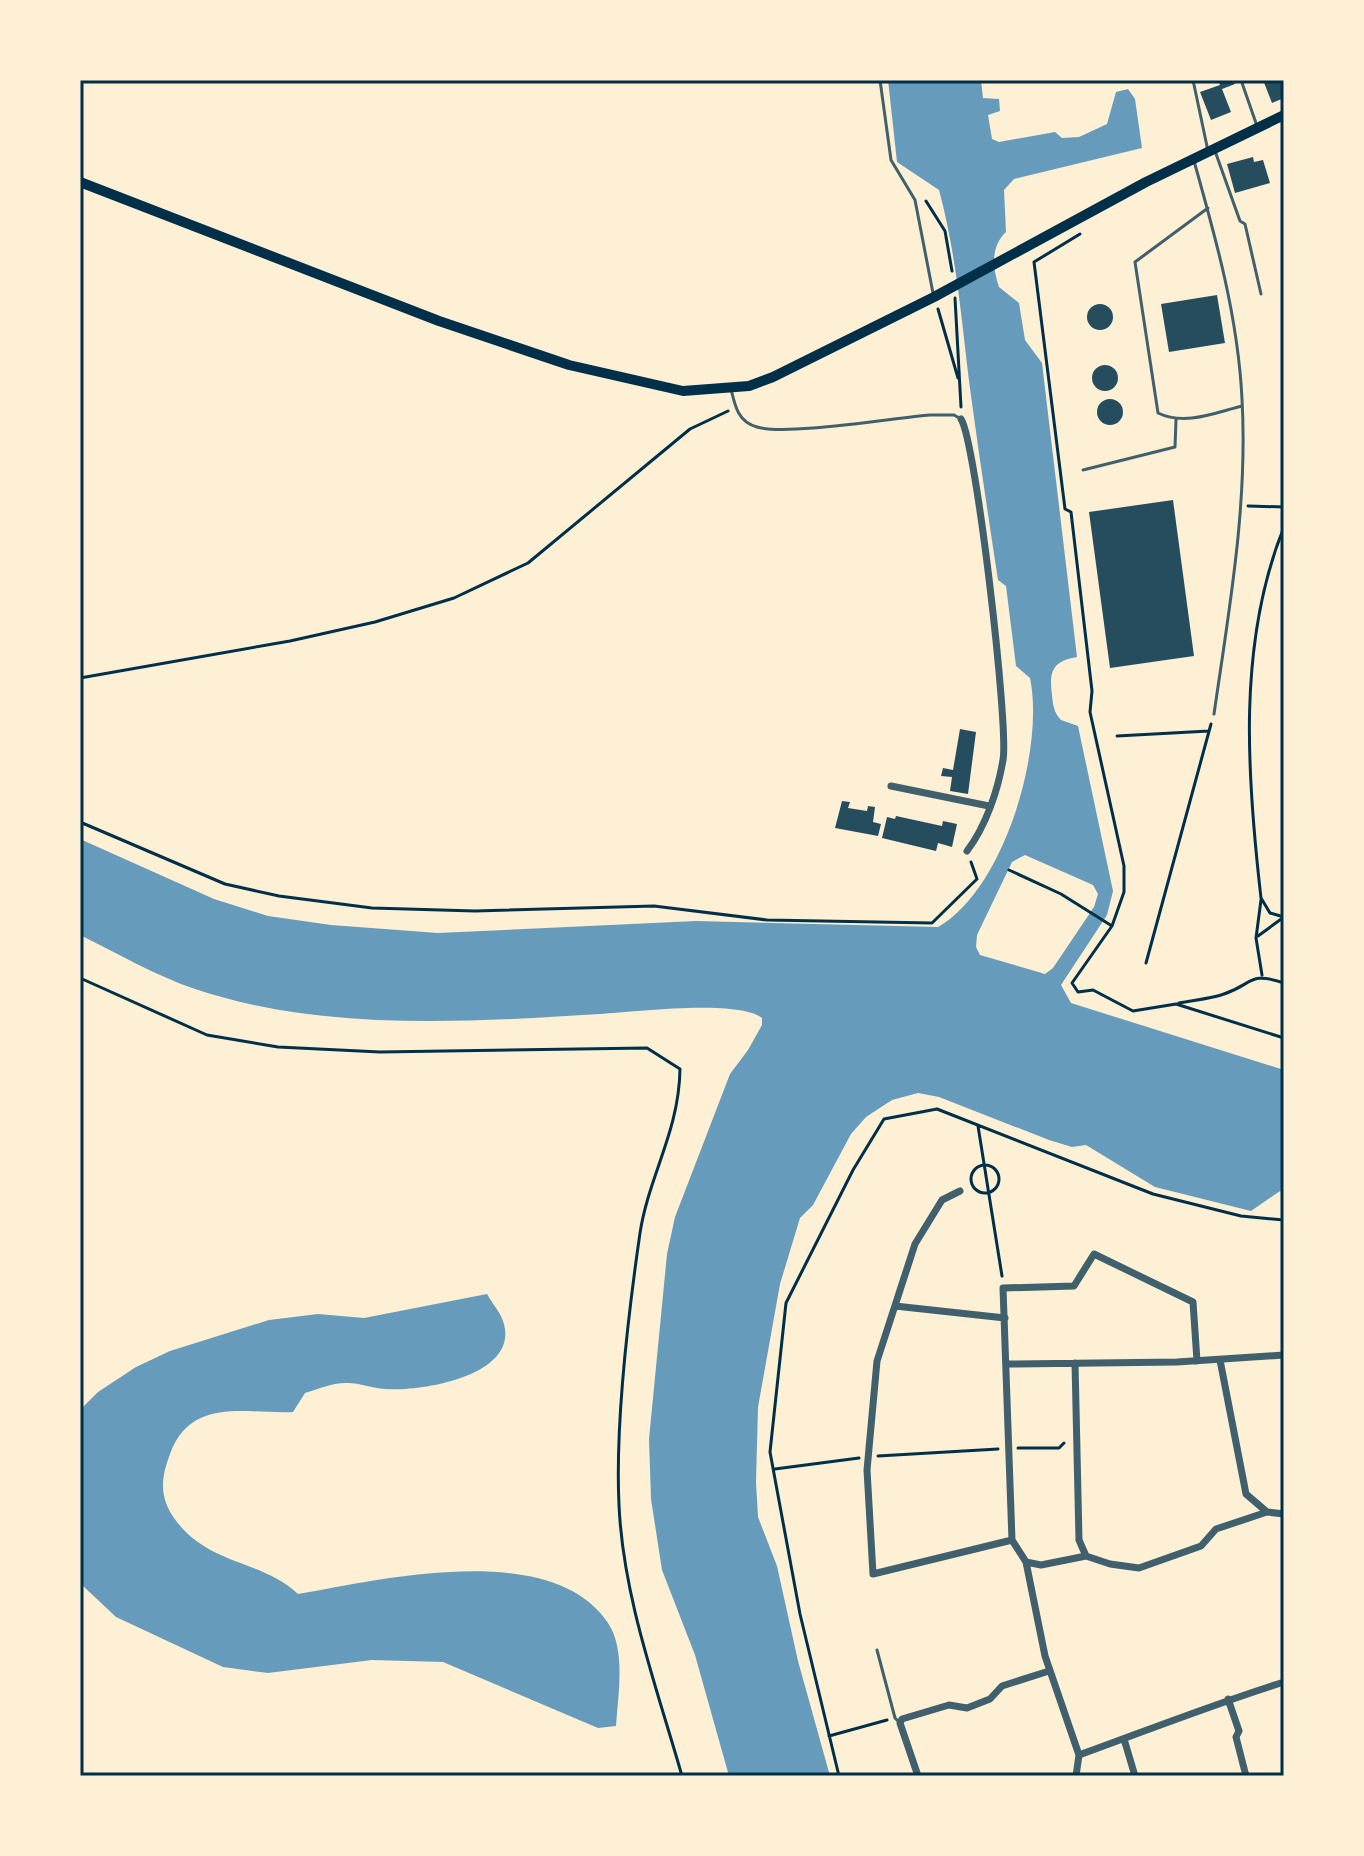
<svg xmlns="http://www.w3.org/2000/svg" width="1364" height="1856" viewBox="0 0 1364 1856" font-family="Lato,sans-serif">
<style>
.water{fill:#669bbc;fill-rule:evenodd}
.building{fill:#264d5e}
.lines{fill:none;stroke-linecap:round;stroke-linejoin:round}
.path{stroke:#003049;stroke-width:3}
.service{stroke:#3f606c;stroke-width:3}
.minor{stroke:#3f606c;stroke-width:7}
.primary{stroke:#003049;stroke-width:10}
.neatline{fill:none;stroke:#003049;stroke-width:3}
</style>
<rect width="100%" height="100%" fill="#fdf0d5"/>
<path class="water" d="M888,80H981L983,98L999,99L1000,111L988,115L992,139L999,142L1055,132L1062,138L1079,137L1107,124L1116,92L1128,89L1135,99L1142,148L1014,179L1004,190L1006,232C991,246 992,267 999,287L1019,303L1025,340L1042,363L1077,657C1052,661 1049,672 1052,695C1053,705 1054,713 1061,720L1078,726L1113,891L1107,915L1061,985L1071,1003L1284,1070V1193L1280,1191L1251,1211L1155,1187L1086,1145L1072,1147L1049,1140L939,1097L918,1093L892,1100L866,1117L851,1134L813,1205L800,1218L780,1284L758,1407L756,1482L758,1517L777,1566L798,1661L830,1776H729L695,1655L662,1570L651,1499L649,1439L667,1254L675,1217L730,1074L748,1050L762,1025V1018C737,999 634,1012 600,1014C468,1022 323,1032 195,989C156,976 117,953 80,935V839L214,899L268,916L331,925L438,933L696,921L938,927C1004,890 1045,749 1030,678L1016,666L1006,586L998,580C989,521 980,462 972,403C962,331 958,260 939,190L897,162ZM1025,855L1093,885L1098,894L1094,907L1053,968L1045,974L980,955L976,947L977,935L1012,862Z
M487,1294C492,1303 500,1312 503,1321C522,1376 420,1392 385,1389C372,1388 360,1383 348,1383C334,1382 318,1389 305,1393L293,1412C244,1414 191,1397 170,1454C161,1478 159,1496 174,1518C208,1566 261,1559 298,1594C379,1580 552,1538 608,1623C626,1650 618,1694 616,1726L598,1728L443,1662L372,1660L268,1673L223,1667L116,1617L82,1585L80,1410L98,1392L136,1367L170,1351L269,1320L318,1314L364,1318Z"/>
<path class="building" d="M1218,80H1233L1235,84L1222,89L1231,112L1211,120L1200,92L1220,85Z
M1263,80H1284V98L1272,103Z
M1253,157L1254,162L1263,160L1270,183L1235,193L1227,164Z
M1217,295L1225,343L1169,352L1161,304Z
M1087 317a13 13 0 1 1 26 0a13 13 0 1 1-26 0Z
M1092 378a13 13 0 1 1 26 0a13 13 0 1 1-26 0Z
M1097 412a13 13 0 1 1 26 0a13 13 0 1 1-26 0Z
M1173,500L1194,656L1110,668L1089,512Z
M960,729L976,732L968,794L950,791L952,777L941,776L943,768L953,770Z
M842,801L850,802L848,808L867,811L868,806L875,807L873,822L881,824L878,836L835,828Z
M896,816L942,826L943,821L957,824L952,847L938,843L936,851L882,838L887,817L895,819Z"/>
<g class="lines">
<path class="path" d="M926,201L945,231L952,271
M1080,234L1034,262L1065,509L1071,512L1092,691L1090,712L1124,866V892L1112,926
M955,298L961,407
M938,309L958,378
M1248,506L1284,507
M1284,527C1237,643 1247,776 1261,898L1270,913L1284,917
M80,678L290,641L375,622L454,598L528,563L690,429L728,411
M1117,736L1209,731
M80,822L225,884L279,896L372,908L475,911L654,906L767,920L932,923L977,879L971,862
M1009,870L1061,894L1112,926L1072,983L1078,992L1093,990L1133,1011L1176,1004L1284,1038
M1261,900L1256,938L1262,975
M1258,936L1284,917
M1146,963L1211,724
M80,978L207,1035L278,1047L380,1052L647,1048L680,1069C679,1132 649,1175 640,1233C628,1316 615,1422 619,1505C623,1597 657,1688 682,1776
M1179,1003C1194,1000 1210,999 1224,994C1254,984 1248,971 1284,983
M978,1126L1002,1276
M971 1179a14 14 0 1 1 28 0a14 14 0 1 1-28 0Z
M1018,1448H1059L1064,1443
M878,1456L998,1449
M775,1469L859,1458
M829,1736L887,1720
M839,1776L800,1614L770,1452L786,1303L853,1170L884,1119L937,1109L1153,1194L1241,1216L1284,1220"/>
<path class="service" d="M880,80L891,160L915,200L933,293
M1193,80L1208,151
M1241,80L1257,126
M1215,151L1240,221L1245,224L1261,294
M1194,161C1216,239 1238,317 1242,399C1248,505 1229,610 1214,714
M1208,208L1135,262L1158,413C1185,426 1214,413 1242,406
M731,389C735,406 738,422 757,427C786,436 893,418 930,415H954L961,419
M1083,470L1175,447L1176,420
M877,1650L895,1718L900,1723"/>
<path class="minor" d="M961,419C976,442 1009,727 1003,760C998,790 986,826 967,851
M891,786L989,806
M960,1191L942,1200L915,1244L877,1361L867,1470L873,1574L1012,1540
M895,1306L1005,1318
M1220,1360L1246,1494L1267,1512L1284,1514
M1075,1363L1079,1540L1086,1556L1110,1564L1139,1568L1201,1546L1216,1529L1267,1512
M1008,1364L1177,1362L1284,1355
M1086,1556L1041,1565L1026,1562L1012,1540L1003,1288L1074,1286L1094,1254L1193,1302L1197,1361
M1026,1562L1045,1656L1079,1755L1076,1776
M1228,1699L1239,1731L1236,1737L1246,1776
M1124,1739L1135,1776
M1079,1755C1148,1730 1214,1704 1284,1682
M918,1776L900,1723L902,1719L949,1705L967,1708L990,1699L1002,1686L1049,1671"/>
<path class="primary" d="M80,182L439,321L569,365L683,391L749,386L773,377L934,297L1146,182L1284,115"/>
</g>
<rect width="1364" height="1856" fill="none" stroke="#fdf0d5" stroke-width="164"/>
<rect x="82" y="82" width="1200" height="1692" class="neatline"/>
</svg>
